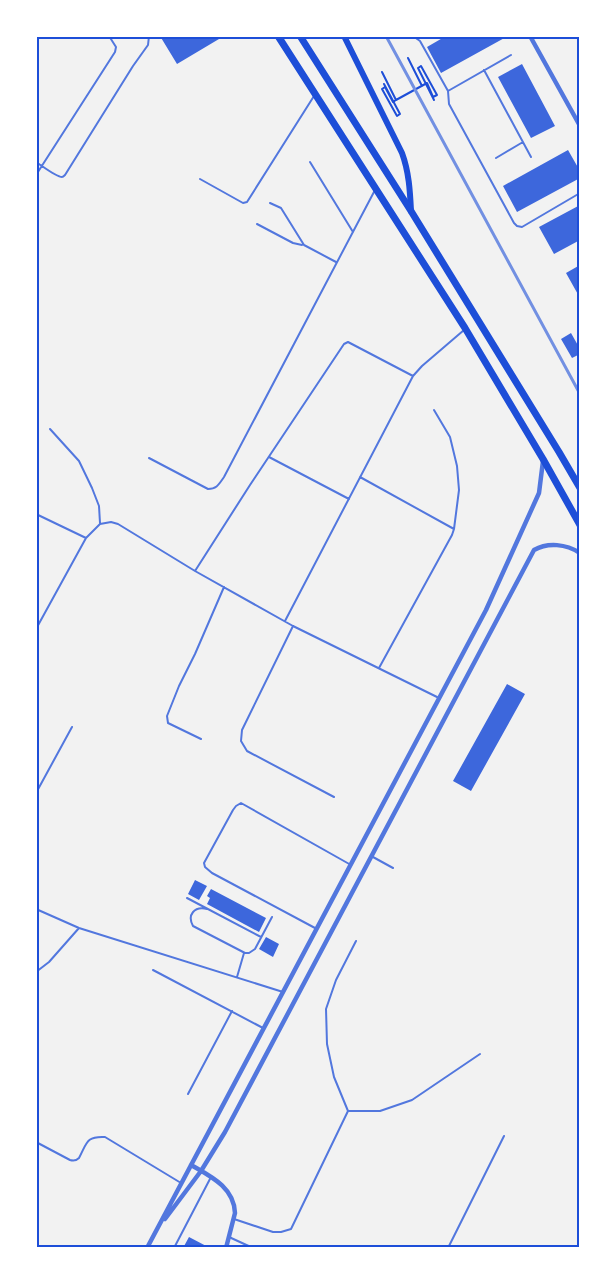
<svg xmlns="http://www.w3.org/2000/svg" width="616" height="1284" viewBox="0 0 616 1284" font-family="Barlow,sans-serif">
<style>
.building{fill:#3d67dc}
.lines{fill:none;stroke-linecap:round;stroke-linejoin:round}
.path{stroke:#1d4ed8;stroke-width:2}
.service{stroke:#5277de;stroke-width:2}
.minor{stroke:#5277de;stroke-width:4.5}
.secondary{stroke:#1d4ed8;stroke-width:6}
.trunk{stroke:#1d4ed8;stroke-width:7}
.rail{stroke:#7290e2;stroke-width:3}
.neatline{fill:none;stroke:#1d4ed8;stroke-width:2}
</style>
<rect width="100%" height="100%" fill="#f2f2f2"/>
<path class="building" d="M160,36H217L219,39L177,64Z
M446,36H508L441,73L427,47Z
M522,64L555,126L531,138L498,77Z
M568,150L580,171V178L517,212L503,186Z
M580,205V240L554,254L539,227Z
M580,265V298L566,273Z
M571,333L580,349V354L572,358L561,339Z
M507,684L525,694L471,791L453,781Z
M195,880L207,886L199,900L188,894Z
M211,889L266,918L259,932L207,904L210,898L207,896Z
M266,937L279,944L273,957L259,949Z
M189,1237L210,1248H183Z"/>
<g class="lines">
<path class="path" d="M408,58L422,86
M382,72L396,100
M384,84L400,114L397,116L382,89L385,87L393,102L396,100L427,83L433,97L437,95L421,66L418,68L434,100"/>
<path class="service" d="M413,36L420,41L448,91L449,104L514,223L517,226L522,227L580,193
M484,70L531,157
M448,91L511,55
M496,158L523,142
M36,162C41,165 56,177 62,177C63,177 64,176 65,175L133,66L148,45L149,36
M310,162L353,232
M36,175L115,52L116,47L109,36
M200,179L243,203L247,202L314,96
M270,203L281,208L304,245L336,262
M257,224L293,243L302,245
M50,429L79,461L92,488L99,506L100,523
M269,457L349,499
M149,458L208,489C217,489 219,484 224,477L375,190
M360,477L454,529
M36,514L86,538
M195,571L250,485L344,344L348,342L413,376
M285,621L413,376L422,366L464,330
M293,626L242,730L241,741L247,751L334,797
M36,629L86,538L100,524L111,522L118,524L195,571L293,626L437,697
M379,668L452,535L454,529L459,490L457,466L450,437L434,410
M201,739L168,723L167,716L179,686L195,654L224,587
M36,793L72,727
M373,857L393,868
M187,898L261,937
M36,909L79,928L283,992
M207,909C194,906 187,915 193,926L245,953H249L255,949L272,917
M315,928L212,873L205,867L204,863L233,810L236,806L241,803L351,865
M153,970L263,1028
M36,972L49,962L79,928
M237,977L244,953
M188,1094L232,1011
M348,1111H380L412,1100L480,1054
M36,1142L70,1160C73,1161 76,1161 79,1158C87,1143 86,1136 105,1137L181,1183
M234,1219L273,1232H281L291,1229L348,1111L334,1077L327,1044L326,1009L336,980L356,941
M229,1237L253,1248
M174,1248L211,1177
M448,1248L504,1136"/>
<path class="minor" d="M530,36L580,126
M191,1165C210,1176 234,1187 235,1213L226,1248
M165,1219L201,1171L225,1132L534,550C548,542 566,544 580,553
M147,1248L486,610L539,493L543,461"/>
<path class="secondary" d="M344,36L402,153C409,172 410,191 411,211"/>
<path class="trunk" d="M278,36L465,328L543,459L580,525
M300,36L411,211L559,452L580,488"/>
<path class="rail" d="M386,36L580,394"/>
</g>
<rect width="616" height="1284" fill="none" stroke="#ffffff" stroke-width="75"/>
<rect x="38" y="38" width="540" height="1208" class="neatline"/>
</svg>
